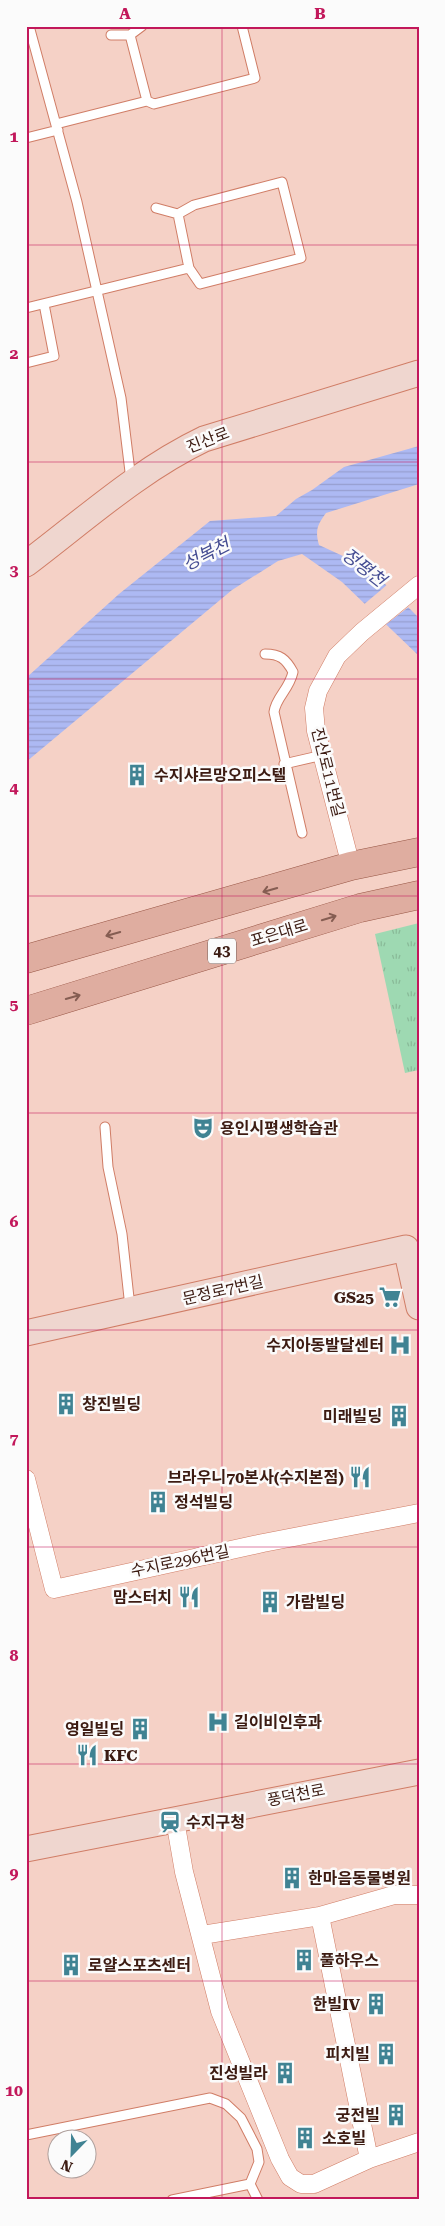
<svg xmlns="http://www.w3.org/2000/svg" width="445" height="2226" viewBox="0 0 445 2226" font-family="'Roboto Serif','Noto Sans KR',serif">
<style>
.park{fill:url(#park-tufts)}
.water{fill:url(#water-rules)}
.pier{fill:#f5d1c6}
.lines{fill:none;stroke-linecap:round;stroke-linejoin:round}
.lane-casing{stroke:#d07d66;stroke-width:11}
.street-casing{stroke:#d07d66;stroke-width:19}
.secondary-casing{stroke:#d07d66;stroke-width:27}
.primary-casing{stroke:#985645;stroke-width:29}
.lane{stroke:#fff;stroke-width:9}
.street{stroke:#fff;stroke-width:18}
.secondary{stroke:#efd6cf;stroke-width:25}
.primary{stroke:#dfada0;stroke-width:28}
.oneway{stroke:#855d52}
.grid{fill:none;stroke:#c2185b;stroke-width:1;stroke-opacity:0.55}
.labels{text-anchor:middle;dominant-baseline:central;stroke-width:5;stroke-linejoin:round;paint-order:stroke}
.shield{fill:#fbfbfb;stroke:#755e58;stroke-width:1}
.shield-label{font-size:15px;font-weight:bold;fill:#3c1b12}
.street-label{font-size:16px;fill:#3c1b12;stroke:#fbfbfb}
.poi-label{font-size:16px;font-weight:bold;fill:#3c1b12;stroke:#fbfbfb;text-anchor:start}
.water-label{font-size:18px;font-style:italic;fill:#444c92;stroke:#fbfbfb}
.neatline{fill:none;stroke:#c2185b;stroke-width:2}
.grid-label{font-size:16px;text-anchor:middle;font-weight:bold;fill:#c2185b}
</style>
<defs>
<pattern id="park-tufts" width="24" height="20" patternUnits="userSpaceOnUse" patternTransform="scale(1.25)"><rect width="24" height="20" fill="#9ed9b2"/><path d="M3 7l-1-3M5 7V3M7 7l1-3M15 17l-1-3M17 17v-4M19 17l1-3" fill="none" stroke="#89ba98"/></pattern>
<pattern id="water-rules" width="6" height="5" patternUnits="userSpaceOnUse" patternTransform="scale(1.25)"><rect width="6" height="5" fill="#adb9f3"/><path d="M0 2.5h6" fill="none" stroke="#969ecf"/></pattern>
</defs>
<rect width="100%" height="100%" fill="#f5d1c6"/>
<path class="park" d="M419,923V1070L405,1073L375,934Z"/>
<path class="water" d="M419,446V484L326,513C317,525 315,531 319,545L369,568L419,618V656L342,582L302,554L278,561L232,590L26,762V678L119,594L210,521L276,516L296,499L312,490L344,467Z"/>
<path class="pier" d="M388,584L410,606L384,626L362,606Z"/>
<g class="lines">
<g class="lane-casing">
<path id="lane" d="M29,26L77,202L121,398L131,480
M142,26L130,35L147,101
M111,35H130
M56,124L147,101L154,104L255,78L242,26
M26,138L58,130
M156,208L178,214
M26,308L189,268L200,284L301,258L282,182L194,205L178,214L189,268
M26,363L54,356L44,304
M265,654C280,654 286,659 293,672C289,690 276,697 274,712L302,833
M284,764L323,755
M105,1127L108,1167L122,1234L130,1307
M26,2135L210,2098L226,2104L241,2118L257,2149L259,2162L250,2184L258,2200
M172,2200L250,2184"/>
</g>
<g class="street-casing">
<path id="street" d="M351,866L316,731L314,708L318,691L337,656L362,632L419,585
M26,1479L54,1589L263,1543L419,1513
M175,1820L184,1872L220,2011L280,2159L290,2177L301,2184H314L369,2159L419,2142
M320,1916L369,2159
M202,1935L320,1916L394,1895H419"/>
</g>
<g class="secondary-casing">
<path id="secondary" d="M26,564C83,521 139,470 204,439L419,373
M26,1333L406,1248L419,1307
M26,1849L419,1772"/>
</g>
<g class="primary-casing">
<path id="primary" d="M26,959L351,866L419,852
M26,1011L360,908L419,895"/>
</g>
<use href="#lane" class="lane"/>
<use href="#street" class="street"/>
<use href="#secondary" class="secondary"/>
<use href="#primary" class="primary"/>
</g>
<defs><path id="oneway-shaft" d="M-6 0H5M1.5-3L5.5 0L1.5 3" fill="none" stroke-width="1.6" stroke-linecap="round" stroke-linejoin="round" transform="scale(1.25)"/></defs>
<g class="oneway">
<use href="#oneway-shaft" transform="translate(270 890) rotate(164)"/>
<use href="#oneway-shaft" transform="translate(329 918) rotate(-17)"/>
<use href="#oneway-shaft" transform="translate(113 934) rotate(164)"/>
<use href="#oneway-shaft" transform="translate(73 997) rotate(-16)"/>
</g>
<path class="grid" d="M222,26V2200M26,245H419M26,462H419M26,679H419M26,896H419M26,1113H419M26,1330H419M26,1547H419M26,1764H419M26,1981H419"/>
<defs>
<g id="building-bare" transform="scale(1.725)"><path d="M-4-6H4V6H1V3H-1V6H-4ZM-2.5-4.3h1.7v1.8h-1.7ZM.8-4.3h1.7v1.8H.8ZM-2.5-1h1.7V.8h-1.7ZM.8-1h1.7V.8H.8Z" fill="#408393" stroke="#fbfbfb" stroke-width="2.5" paint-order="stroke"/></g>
<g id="theatre-bare" transform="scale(1.725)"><path d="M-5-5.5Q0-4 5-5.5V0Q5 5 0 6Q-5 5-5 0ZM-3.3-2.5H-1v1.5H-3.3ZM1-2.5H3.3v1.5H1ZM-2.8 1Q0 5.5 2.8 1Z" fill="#408393" stroke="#fbfbfb" stroke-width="2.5" paint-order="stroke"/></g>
<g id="supermarket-bare" transform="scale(1.725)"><path d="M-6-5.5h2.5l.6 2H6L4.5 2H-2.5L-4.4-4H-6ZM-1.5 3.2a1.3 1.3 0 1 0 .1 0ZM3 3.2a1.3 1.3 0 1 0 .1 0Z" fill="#408393" stroke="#fbfbfb" stroke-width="2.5" paint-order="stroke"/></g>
<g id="hospital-bare" transform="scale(1.725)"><path d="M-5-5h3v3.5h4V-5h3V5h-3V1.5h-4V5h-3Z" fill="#408393" stroke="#fbfbfb" stroke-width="2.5" paint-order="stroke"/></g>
<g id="restaurant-bare" transform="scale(1.725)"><path d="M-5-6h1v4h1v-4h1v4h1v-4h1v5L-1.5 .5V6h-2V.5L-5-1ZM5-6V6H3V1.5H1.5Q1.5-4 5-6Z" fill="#408393" stroke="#fbfbfb" stroke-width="2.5" paint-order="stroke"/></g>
<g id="station-bare" transform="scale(1.725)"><path d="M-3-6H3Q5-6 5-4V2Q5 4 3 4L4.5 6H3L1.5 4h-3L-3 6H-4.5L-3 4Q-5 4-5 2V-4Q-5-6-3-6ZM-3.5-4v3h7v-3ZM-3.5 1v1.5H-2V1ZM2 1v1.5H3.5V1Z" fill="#408393" stroke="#fbfbfb" stroke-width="2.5" paint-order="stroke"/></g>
</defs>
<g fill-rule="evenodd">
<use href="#building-bare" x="137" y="775"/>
<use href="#theatre-bare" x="203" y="1128"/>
<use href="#supermarket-bare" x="390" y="1297"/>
<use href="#hospital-bare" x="400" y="1345"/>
<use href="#building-bare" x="66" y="1404"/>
<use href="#building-bare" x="399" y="1416"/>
<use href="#restaurant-bare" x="360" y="1477"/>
<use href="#building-bare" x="158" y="1502"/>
<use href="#restaurant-bare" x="189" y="1597"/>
<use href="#building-bare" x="270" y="1602"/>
<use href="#hospital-bare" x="218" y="1722"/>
<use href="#building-bare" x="140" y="1729"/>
<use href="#restaurant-bare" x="87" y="1755"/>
<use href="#station-bare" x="170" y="1822"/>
<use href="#building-bare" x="292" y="1878"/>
<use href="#building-bare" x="304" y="1960"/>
<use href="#building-bare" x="71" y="1965"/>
<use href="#building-bare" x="376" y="2004"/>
<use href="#building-bare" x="386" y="2054"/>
<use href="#building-bare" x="285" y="2073"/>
<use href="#building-bare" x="396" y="2115"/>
<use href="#building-bare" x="305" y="2138"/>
</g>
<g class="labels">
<rect class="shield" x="208" y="938.5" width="28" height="25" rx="4"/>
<g class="shield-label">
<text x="222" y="951">43</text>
</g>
<g class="street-label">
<text transform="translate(208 440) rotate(-21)">진산로</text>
<text transform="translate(328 772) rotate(76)">진산로11번길</text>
<text transform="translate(279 933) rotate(-17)">포은대로</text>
<text transform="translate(223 1290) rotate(-13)">문정로7번길</text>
<text transform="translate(180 1561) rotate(-12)">수지로296번길</text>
<text transform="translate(296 1795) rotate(-11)">풍덕천로</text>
</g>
<g class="poi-label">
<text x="154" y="775">수지샤르망오피스텔</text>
<text x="220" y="1128">용인시평생학습관</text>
<text x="374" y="1297" text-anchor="end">GS25</text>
<text x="384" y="1345" text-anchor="end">수지아동발달센터</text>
<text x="82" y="1404">창진빌딩</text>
<text x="382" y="1416" text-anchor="end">미래빌딩</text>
<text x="344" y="1477" text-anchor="end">브라우니70본사(수지본점)</text>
<text x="174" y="1502">정석빌딩</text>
<text x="172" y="1597" text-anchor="end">맘스터치</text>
<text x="286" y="1602">가람빌딩</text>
<text x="234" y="1722">길이비인후과</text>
<text x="124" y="1729" text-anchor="end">영일빌딩</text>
<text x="104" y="1755">KFC</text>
<text x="186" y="1822">수지구청</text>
<text x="308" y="1878">한마음동물병원</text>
<text x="320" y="1960">풀하우스</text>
<text x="88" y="1965">로얄스포츠센터</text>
<text x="360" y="2004" text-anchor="end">한빌IV</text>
<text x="370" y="2054" text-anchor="end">피치빌</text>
<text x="268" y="2073" text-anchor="end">진성빌라</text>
<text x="380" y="2115" text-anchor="end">궁전빌</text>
<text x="322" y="2138">소호빌</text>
</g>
<g class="water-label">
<text transform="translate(206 554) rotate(-27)">성복천</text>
<text transform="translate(364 567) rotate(38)">정평천</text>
</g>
</g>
<rect width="445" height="2226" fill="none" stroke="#fbfbfb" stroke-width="55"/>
<g transform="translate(72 2154) rotate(203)"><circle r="24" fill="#fbfbfb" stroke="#afa19e"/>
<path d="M0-4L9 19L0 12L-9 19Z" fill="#408393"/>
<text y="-8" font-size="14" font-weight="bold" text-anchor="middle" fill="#3c1b12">N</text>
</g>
<rect x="28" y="28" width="390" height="2170" class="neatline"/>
<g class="grid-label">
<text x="125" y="19">A</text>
<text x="320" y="19">B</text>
<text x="14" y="142">1</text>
<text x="14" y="359">2</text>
<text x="14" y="576">3</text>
<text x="14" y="793">4</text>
<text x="14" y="1010">5</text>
<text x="14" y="1227">6</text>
<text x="14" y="1444">7</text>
<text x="14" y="1661">8</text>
<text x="14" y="1879">9</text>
<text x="14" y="2096">10</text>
</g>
</svg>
